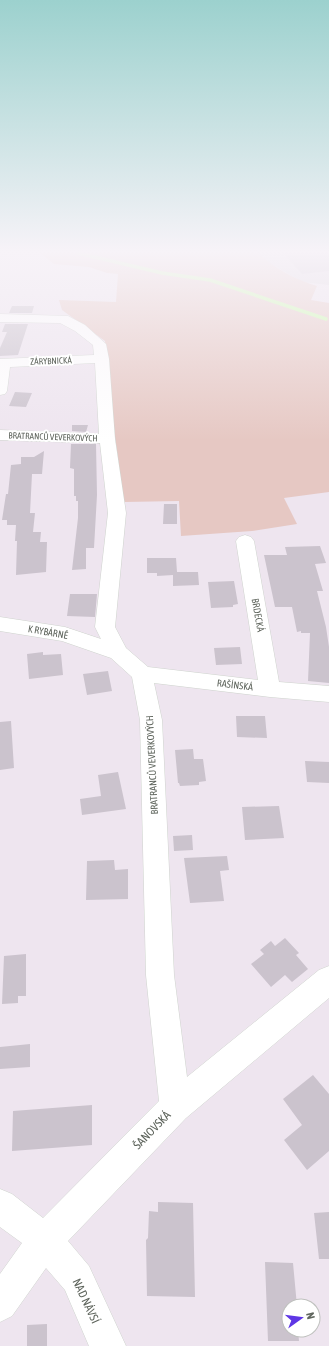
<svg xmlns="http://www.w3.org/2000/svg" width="329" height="1346" viewBox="0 0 329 1346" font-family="'Asap Condensed',sans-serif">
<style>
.industrial{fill:#ddd7de}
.green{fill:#e6c8c3}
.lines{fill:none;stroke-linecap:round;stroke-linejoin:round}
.stream{stroke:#cafda8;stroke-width:3.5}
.building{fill:#cbc3cd}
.minor-casing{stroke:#cfd4ce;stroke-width:1}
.minor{fill:#fff;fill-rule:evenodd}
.labels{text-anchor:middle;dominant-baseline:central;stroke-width:4;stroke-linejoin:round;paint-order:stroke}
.far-street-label{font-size:9px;fill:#5f655d;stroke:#fff}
.street-label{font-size:10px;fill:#5f655d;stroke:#fff}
.near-street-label{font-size:12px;fill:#5f655d;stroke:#fff}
</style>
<rect width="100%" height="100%" fill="#eee5ef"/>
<path class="industrial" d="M258,253H329V285L302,282L266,261Z"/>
<path class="green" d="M40,253H258C274,268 296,280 317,286L311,300L329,303V492L284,498L297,524L252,531L181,536L179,501L124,502L110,400L105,341L62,310L59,300L116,302L118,274L107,273L89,267L54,264Z"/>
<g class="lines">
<path class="stream" d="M78,253L162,273L210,280L326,319"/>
</g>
<path class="building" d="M283,253H329V271L302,274Z
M12,306H34L32,313H9Z
M5,324H28L18,355L0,356V348L7,332H2Z
M15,392L32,393L26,407L9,406Z
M72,425H88L86,432L72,431Z
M71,444H96L97,495L94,548H86V569L72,570L78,518V501H76V496H74V469L70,468Z
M44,451L42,474H32L30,513H35L33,532H41L40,542H47L46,572L16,575L17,541H15L16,525H7V520H2L6,494H8L11,465L21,464V457H34Z
M164,504H177V524H163Z
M320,546L326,563L315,564L323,591H317L326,627L329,647V683L308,681L310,633H301V631L297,632L292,607H275L264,555H287L285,547Z
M147,558H176L177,572H198L199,585L173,586V575L157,576V573H147Z
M234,581L238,604L233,605V607L211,608L208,582Z
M70,594H97L95,617L67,616Z
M240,647L242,664L216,665L214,648Z
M43,652V655L61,654L63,675L29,679L27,654Z
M108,671L112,691L87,695L83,674Z
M236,716H265L267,738L237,737Z
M11,721L14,768L0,770V722Z
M193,749L194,759H203L206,781L199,782V785L180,786L179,783H178L175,750Z
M305,761L329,762V783L307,782Z
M118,772L126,809L82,815L80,799L101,796L98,775Z
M279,806L284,838L245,840L242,807Z
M192,835L193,850L174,851L173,836Z
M227,856L229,870L220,871L224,901L190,903L184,858Z
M114,860L115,870L128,869V899L86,900L87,861Z
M285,938L299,953L296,955L308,969L292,982L285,975L271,987L251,964L264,954L260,950L271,941L275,946Z
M26,954V996H18V1003L2,1004L4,956Z
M30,1044V1067L0,1069V1047Z
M313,1075L329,1094V1151L307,1170L284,1140L302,1125L283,1099Z
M92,1105V1145L12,1151L13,1111Z
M158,1202L193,1203L195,1297L147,1296L146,1240L148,1238L149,1211L158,1212Z
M329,1212V1259H319L314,1213Z
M265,1262L293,1263L297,1306H289V1330H298L299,1341H268Z
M47,1324V1346H27V1325Z"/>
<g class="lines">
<g class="minor-casing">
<path id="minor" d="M0,314L68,316L85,325L106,344L109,359L115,439L126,513L115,627L126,648L148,667L258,680L236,541L239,537L245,535L251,537L254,541L279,682L329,686V702L270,697L154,683L162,720L174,975L187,1077L319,970L329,966V998L186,1118L68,1241L89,1266L126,1346H89L65,1290L46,1268L12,1316L0,1322V1274L22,1243L0,1227V1189L12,1194L43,1218L159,1101L146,975L140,720L132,677L111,658L62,641L0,631V617L65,627L101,639L95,627L108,513L100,443L0,440V430L99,434L95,363L10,367L7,391L5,394L0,395V359L94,355L93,345L75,331L60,323L0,322Z"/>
</g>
<use href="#minor" class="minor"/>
</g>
<linearGradient id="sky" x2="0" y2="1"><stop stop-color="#9cd1ce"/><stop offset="0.57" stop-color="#f7f3f8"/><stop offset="1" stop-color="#f7f3f8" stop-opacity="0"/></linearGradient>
<rect width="329" height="441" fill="url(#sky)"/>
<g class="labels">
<g class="far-street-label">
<text transform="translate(51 361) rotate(-2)">ZÁRYBNICKÁ</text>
<text transform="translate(53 437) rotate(2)">BRATRANCŮ VEVERKOVÝCH</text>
</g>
<g class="street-label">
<text transform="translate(258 615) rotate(80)">BRDECKÁ</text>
<text transform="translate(48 632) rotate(10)">K RYBÁRNĚ</text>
<text transform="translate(235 685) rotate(7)">RAŠÍNSKÁ</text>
<text transform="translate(152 765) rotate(-93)">BRATRANCŮ VEVERKOVÝCH</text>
</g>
<g class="near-street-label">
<text transform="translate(152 1130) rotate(-46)">ŠANOVSKÁ</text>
<text transform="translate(86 1301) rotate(65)">NAD NÁVSÍ</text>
</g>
</g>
<g transform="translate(301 1318) rotate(76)"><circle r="19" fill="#ffffff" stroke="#bfc1be"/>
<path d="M0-3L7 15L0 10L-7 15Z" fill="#5e36e5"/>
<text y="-6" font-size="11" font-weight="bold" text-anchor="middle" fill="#5f655d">N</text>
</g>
</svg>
